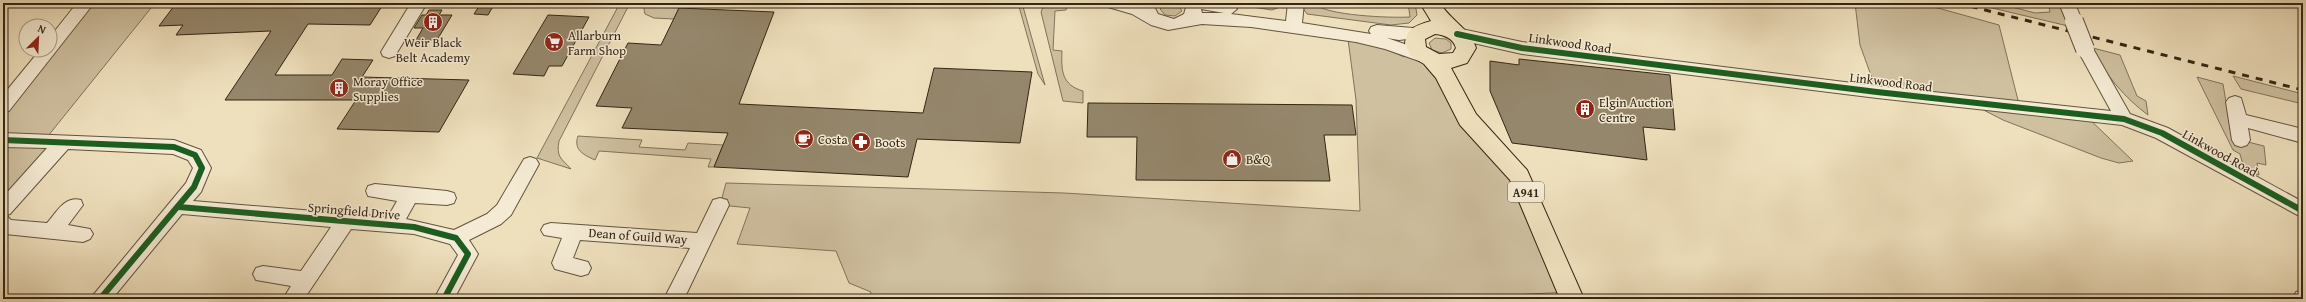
<svg xmlns="http://www.w3.org/2000/svg" width="2306" height="302" viewBox="0 0 2306 302" font-family="'Gentium Book Plus',serif">
<style>
.green{fill:#cfc0a0;stroke:#81735a}
.building{fill:#95876c;stroke:#332614}
.lines{fill:none;stroke-linecap:round;stroke-linejoin:round}
.minor-casing{stroke:#62543e;stroke-width:2}
.major-casing{stroke:#332614;stroke-width:2}
.minor{fill:#f5ebd4;fill-rule:evenodd}
.major{fill:#efe0bd;fill-rule:evenodd}
.rail{stroke:#332614;stroke-width:3;stroke-dasharray:7 7;stroke-linecap:butt}
.minor-bridge-casing{stroke:#62543e;stroke-width:20;stroke-linecap:butt}
.minor-bridge{stroke:#f5ebd4;stroke-width:18}
.cycleway-casing{stroke:#f5ebd4;stroke-width:8}
.cycleway{stroke:#1b5e20;stroke-width:6}
.labels{text-anchor:middle;dominant-baseline:central;stroke-width:3;stroke-linejoin:round;paint-order:stroke}
.shield{fill:#f5ebd4;stroke:#6d614e;stroke-width:1}
.shield-label{font-size:12px;font-weight:bold;fill:#332614}
.poi-label{font-size:13px;fill:#332614;stroke:#f5ebd4;text-anchor:start}
.street-label{font-size:13px;fill:#332614;stroke:#f5ebd4}
</style>
<rect width="100%" height="100%" fill="#efe0bd"/>
<filter id="stains"><feTurbulence type="fractalNoise" baseFrequency=".005" numOctaves="4"/><feColorMatrix values="0 0 0 0 .2 0 0 0 0 .09 0 0 0 0 .02 0 0 0 .5 -.17"/></filter>
<radialGradient id="worn" r=".72"><stop offset=".6" stop-color="#630" stop-opacity="0"/><stop offset="1" stop-color="#630" stop-opacity=".3"/></radialGradient>
<path class="green" d="M86,3H155L44,141L64,142L3,209V107Z
M620,3H630L559,141C556,157 561,158 571,169L537,158Z
M645,3H649L648,6L679,8L674,19L654,18L645,14L644,9Z
M1018,3H1022L1045,85L1038,74Z
M1045,3H1069L1066,10L1055,11L1053,50L1062,51C1061,71 1062,85 1083,91V103L1063,101L1041,12Z
M1165,3L1178,4L1182,11L1175,16L1165,15L1160,9Z
M1226,3H1288L1284,8L1280,7L1272,10Z
M1302,3H1313C1326,16 1391,18 1410,17L1408,3H1415L1417,15L1409,23L1391,25L1307,14L1304,10Z
M1855,3H1920L1999,25L2020,108L2084,114L2133,161L2119,163L2101,158L2003,120L1968,102L1877,92L1860,45Z
M1971,3H1997L2035,13L2050,12L2048,3H2059L2068,26Z
M1435,38L1446,39L1451,43V49L1442,53L1432,50L1429,43Z
M1348,39L1380,46L1404,57L1414,43L1519,176L1568,292L1436,299H869L871,292L849,283L836,251L737,244L750,208L720,205L726,183L1064,193L1360,211L1356,100Z
M2093,48L2120,55L2137,96L2146,101L2148,115C2125,98 2104,74 2093,48Z
M2233,76L2303,94V104L2241,89Z
M2197,77L2223,84L2232,138L2264,146L2266,165L2257,163L2259,175L2245,172L2240,154L2233,150Z
M578,136L642,140L639,147L685,150L688,143L723,145L714,167H708L711,159L599,151L595,160C584,155 573,150 578,136Z"/>
<path class="building" d="M198,3H384L370,25L308,24L275,75H332L342,59L373,60L362,77L469,80L439,132L337,129L356,100H225L271,31L176,35L183,25L159,26L174,6L197,5Z
M481,3H495L488,15L474,14Z
M679,8L774,12L739,104L923,113L934,68L1032,72L1020,143L917,139L908,177L714,167L728,133L622,128L632,108L596,106L628,43L661,45Z
M429,10H442L439,15H452L437,40H416L423,28H414L422,15H426Z
M548,15L589,17L562,66H549L544,76L513,74Z
M1519,59L1670,75L1675,130L1643,127L1647,160L1512,143L1490,91V61L1519,65Z
M1088,103L1352,105L1356,135H1324L1330,181L1136,180L1137,137H1087Z"/>
<g class="lines">
<g class="minor-casing">
<path id="minor" d="M77,3H94L9,111L3,113V95L40,50H50V37Z
M411,3H427L395,56L389,58L383,56L381,52Z
M1106,3H1133L1141,5L1142,3H1158L1155,8L1158,14L1174,19L1184,14L1187,4L1226,3L1235,5L1237,9L1231,14L1286,21L1288,3H1304L1302,23L1371,34L1369,31L1371,27L1377,25L1425,29L1427,33L1425,37L1399,40L1387,38L1428,52L1430,56L1428,60L1422,62L1385,49L1356,42L1251,27L1202,24L1168,30L1151,25L1132,14L1108,7ZM1201,9L1224,13H1202Z
M2059,3H2075L2082,21L2080,25H2068Z
M1457,28L1522,42L1877,86L2111,111L2077,49L2079,45L2085,43L2091,45L2130,114L2168,128L2303,202V218L2156,138L2122,125L1877,98L1522,54L1451,38L1449,34L1451,30Z
M2235,96L2241,98L2246,115L2303,129V143L2248,128L2250,140L2247,145L2241,147L2235,145L2232,140L2226,102L2229,98Z
M3,133L174,140L201,150L211,168L201,192L193,201L388,217L397,201L368,196L366,191L368,186L375,184L447,191L454,193L456,198L454,203L447,205L415,203L406,219L454,230L487,214L497,205L524,159L530,157L536,159L539,164L511,215L501,224L469,240L478,254L454,299H434L458,255L450,244L414,234L351,229L304,299H283L291,286L256,280L253,274L256,268L263,266L301,271L331,227L182,214L112,299H90L186,183L193,168L188,160L173,154L68,149L10,214L6,215L11,220L47,223C56,213 65,195 81,200L83,205L68,225L90,229L93,234L90,239L83,242L5,234H3V197L47,148L3,147Z
M720,198L727,200L729,205L684,299H664L690,248L580,240L573,258L588,262L591,268L588,274L581,276L555,269L552,263L562,238L544,235L541,230L544,225L551,223L697,233L713,200Z
M2303,290V299H2292L2296,292Z"/>
</g>
<g class="major-casing">
<path id="major" d="M1420,3H1440C1450,20 1471,30 1476,48L1467,63L1451,68L1476,114L1527,170L1584,299H1560L1510,180L1460,125L1436,78L1424,64L1411,56L1405,44C1406,28 1417,25 1431,21ZM1435,34C1445,35 1453,38 1456,48L1453,53L1439,54L1426,47L1425,39Z"/>
</g>
<use href="#minor" class="minor"/>
<use href="#major" class="major"/>
<path class="rail" d="M1957,3L2303,90"/>
<g class="minor-bridge-casing">
<path id="minor-bridge" d="M2074,21L2085,49"/>
</g>
<use href="#minor-bridge" class="minor-bridge"/>
<g class="cycleway-casing">
<path id="cycleway" d="M1457,34L1522,48L1877,92L2124,119L2162,133L2303,211
M3,140L174,147L195,155L202,168L194,187L100,299
M179,207L414,227L456,238L468,254L444,299"/>
</g>
<use href="#cycleway" class="cycleway"/>
</g>
<defs>
<g id="building-disc" transform="scale(1)"><circle r="9.5" fill="#8f2418" stroke="#f5ebd4"/><path d="M-4-6H4V6H1V3H-1V6H-4ZM-2.5-4.3h1.7v1.8h-1.7ZM.8-4.3h1.7v1.8H.8ZM-2.5-1h1.7V.8h-1.7ZM.8-1h1.7V.8H.8Z" fill="#fff"/></g>
<g id="supermarket-disc" transform="scale(1)"><circle r="9.5" fill="#8f2418" stroke="#f5ebd4"/><path d="M-6-5.5h2.5l.6 2H6L4.5 2H-2.5L-4.4-4H-6ZM-1.5 3.2a1.3 1.3 0 1 0 .1 0ZM3 3.2a1.3 1.3 0 1 0 .1 0Z" fill="#fff"/></g>
<g id="cafe-disc" transform="scale(1)"><circle r="9.5" fill="#8f2418" stroke="#f5ebd4"/><path d="M-5.5-4.5H6V0H3Q3 3.5 0 3.5H-2.5Q-5.5 3.5-5.5 0ZM3-3.2v2h1.7v-2ZM-6 4.5H4V6H-6Z" fill="#fff"/></g>
<g id="pharmacy-disc" transform="scale(1)"><circle r="9.5" fill="#8f2418" stroke="#f5ebd4"/><path d="M-2-6h4v4h4v4h-4v4h-4v-4h-4v-4h4Z" fill="#fff"/></g>
<g id="shop-disc" transform="scale(1)"><circle r="9.5" fill="#8f2418" stroke="#f5ebd4"/><path d="M-5-2.5h2.3a2.7 3.5 0 0 1 5.4 0H5L5.5 6h-11ZM-1.5-2.5h3a1.5 2.3 0 0 0-3 0Z" fill="#fff"/></g>
</defs>
<g fill-rule="evenodd">
<use href="#building-disc" x="433" y="22"/>
<use href="#supermarket-disc" x="554" y="42"/>
<use href="#building-disc" x="339" y="88"/>
<use href="#building-disc" x="1585" y="109"/>
<use href="#cafe-disc" x="804" y="139"/>
<use href="#pharmacy-disc" x="861" y="142"/>
<use href="#shop-disc" x="1232" y="159"/>
</g>
<g class="labels">
<rect class="shield" x="1508" y="182" width="36" height="20" rx="3"/>
<g class="shield-label">
<text x="1526" y="192">A941</text>
</g>
<g class="poi-label">
<text x="568" y="35">Allarburn<tspan x="568" dy="15">Farm Shop</tspan></text>
<text x="433" y="42" text-anchor="middle">Weir Black<tspan x="433" dy="15">Belt Academy</tspan></text>
<text x="353" y="81">Moray Office<tspan x="353" dy="15">Supplies</tspan></text>
<text x="1599" y="102">Elgin Auction<tspan x="1599" dy="15">Centre</tspan></text>
<text x="818" y="139">Costa</text>
<text x="875" y="142">Boots</text>
<text x="1246" y="159">B&amp;Q</text>
</g>
<g class="street-label">
<text transform="translate(1570 43) rotate(8)">Linkwood Road</text>
<text transform="translate(1891 82) rotate(7)">Linkwood Road</text>
<text transform="translate(2220 153) rotate(29)">Linkwood Road</text>
<text transform="translate(354 211) rotate(5)">Springfield Drive</text>
<text transform="translate(638 236) rotate(4)">Dean of Guild Way</text>
</g>
</g>
<rect width="2306" height="302" fill="none" stroke="#efe0bd" stroke-width="16"/>
<rect x="4" y="4" width="2298" height="294" fill="none" stroke="#332614" stroke-width="2"/>
<rect x="8" y="8" width="2290" height="286" fill="none" stroke="#332614"/>
<g transform="translate(38 38) rotate(24)"><circle r="19" fill="#f5ebd4" stroke="#a79c87"/>
<path d="M0-3L7 15L0 10L-7 15Z" fill="#8f2418"/>
<text y="-6" font-size="11" font-weight="bold" text-anchor="middle" fill="#332614">N</text>
</g>
<rect width="100%" height="100%" filter="url(#stains)"/>
<rect width="100%" height="100%" fill="url(#worn)"/>
</svg>
